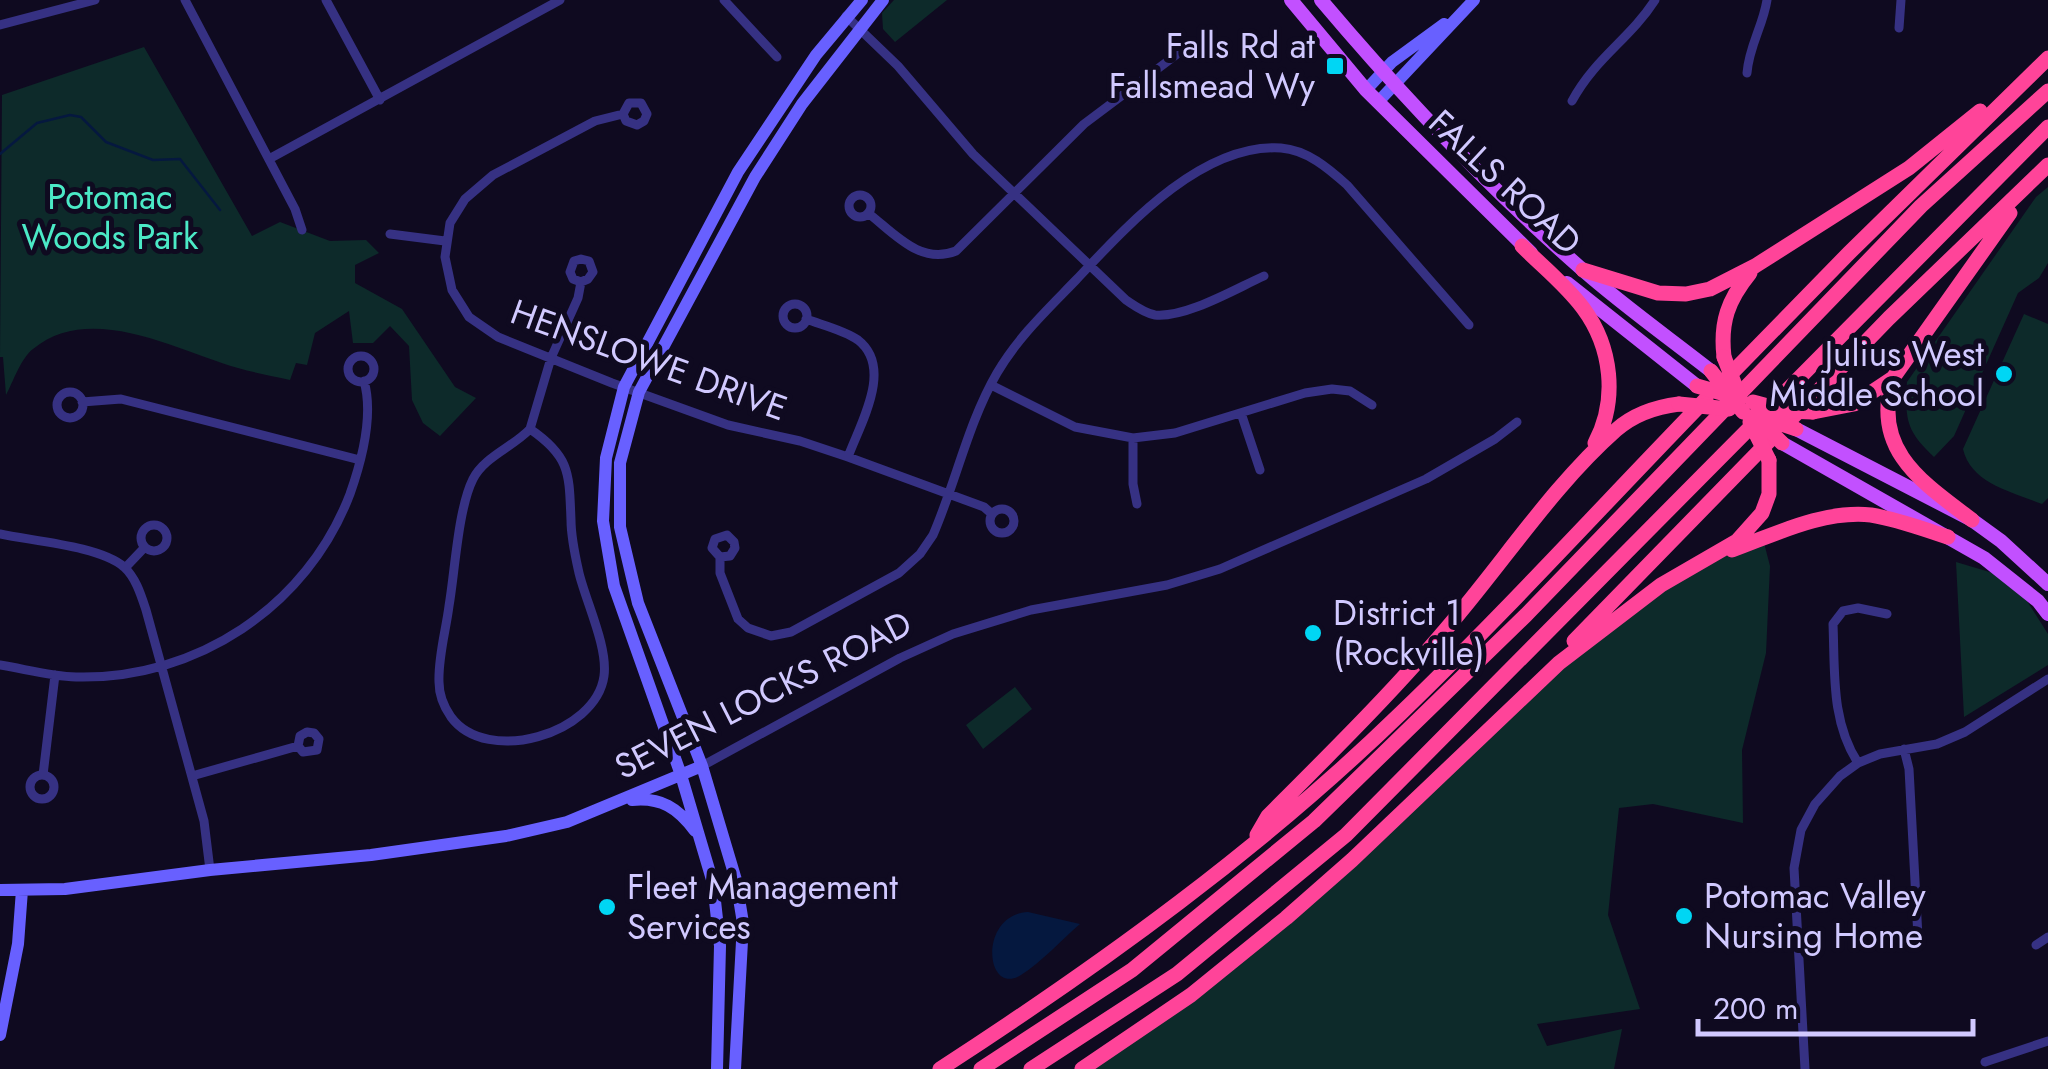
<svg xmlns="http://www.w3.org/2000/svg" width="2048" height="1069" viewBox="0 0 2048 1069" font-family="Jost,sans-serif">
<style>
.green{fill:#0d2a2a}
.water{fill:#05183f}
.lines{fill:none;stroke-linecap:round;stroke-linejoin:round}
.stream{stroke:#05183f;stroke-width:2.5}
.street{stroke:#363183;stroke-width:9}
.secondary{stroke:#6860ff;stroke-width:12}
.primary{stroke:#c250ff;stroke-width:14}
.highway{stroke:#f49;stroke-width:15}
.highway-bridge{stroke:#f49;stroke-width:15}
.poi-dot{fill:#00d6f4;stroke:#0f0a20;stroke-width:4}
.labels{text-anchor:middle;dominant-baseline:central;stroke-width:10;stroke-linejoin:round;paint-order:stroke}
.poi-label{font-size:35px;fill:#d1c9ff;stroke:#0f0a20;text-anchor:start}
.street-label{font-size:35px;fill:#d1c9ff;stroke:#0f0a20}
.park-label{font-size:35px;fill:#4be9c6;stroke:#0f0a20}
</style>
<rect width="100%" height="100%" fill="#0f0a20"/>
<path class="green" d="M894,0H947L895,42L883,29L882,13Z
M144,47L252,236L280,222L330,241L366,240L379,253L355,265V283L402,309L455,387L476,398L440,436L423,423L412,400L409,346L390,326L373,343H353L349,311L315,333L307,365L296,363L290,380C273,376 255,373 238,368C178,351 91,301 33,349C21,358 13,382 6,395L3,357H0L2,95Z
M2048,187V263L2039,278L2018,293L1954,436L1934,457C1906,430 1905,420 1907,382L2036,197Z
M2024,314L2048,324V498L2042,504C2013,492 1971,484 1963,449Z
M1763,539L1770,566L1766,653L1742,750L1743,823L1653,804L1619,808L1608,915L1640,1009L1537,1024L1547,1046L1622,1029L1614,1069H1082L1286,918L1559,663L1661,585Z
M1956,562L2013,579L2048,634V665L1964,717Z
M1015,687L1032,709L983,749L966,725Z"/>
<path class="water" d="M1028,912L1080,924C1061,940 1042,962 1021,975C985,997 978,915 1028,912Z"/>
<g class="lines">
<path class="stream" d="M0,154L37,123L70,115L81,117L106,142L153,160L180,159L220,210"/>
<path class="street" d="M185,0L295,209L302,230
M326,0L380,100
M724,0L777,57
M846,16L898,66L973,154L1126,300C1135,306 1144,313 1155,315C1186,318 1235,289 1264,276
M0,25L95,0
M1899,28L1901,0
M1747,73C1749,46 1763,26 1767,0
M1572,101C1595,58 1630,39 1655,0
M623,114L626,121L637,125L644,121L647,114L641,103H629L623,114L595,121L493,175L465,199L450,223L445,257L452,290L469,317L498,337L612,383L728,425L800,441L848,457L984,507L992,514
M269,159L560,0
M849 206a11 11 0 1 1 22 0a11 11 0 1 1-22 0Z
M868,213C895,234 920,265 956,251L1084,124L1180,52L1210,45
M390,234L445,241
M783 316a12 12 0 1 1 24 0a12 12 0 1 1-24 0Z
M806,319C822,325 844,330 858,340C894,368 860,424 848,457
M348 369a13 13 0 1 1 26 0a13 13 0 1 1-26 0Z
M991,385L1075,427L1133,438L1175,433L1305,393L1332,389L1350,391L1372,405
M57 405a13 13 0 1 1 26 0a13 13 0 1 1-26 0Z
M82,402L121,399L360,460
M1241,413L1260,470
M530,429C571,457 569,474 571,520C571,538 575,555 579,573C586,602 608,647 604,676C596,734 487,766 451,717C444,707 439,694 439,682C438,657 446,630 449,606C455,571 458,509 473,479C484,457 513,447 530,429Z
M530,429L551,358L578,298L581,282L588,279L593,272L589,261L581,259L574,261L570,272L573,279L581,282
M1133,438V484L1137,504
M990 521a12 12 0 1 1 24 0a12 12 0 1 1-24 0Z
M141 538a13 13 0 1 1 26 0a13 13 0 1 1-26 0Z
M0,534C32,541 100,546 124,567C136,578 141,595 146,610L204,821L210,870
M720,557L730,556L735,548L734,542L727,535L715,539L712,548L720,557V573L738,619L748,628L771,636L791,632L899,573L920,554L933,535C956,482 968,423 997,373C1018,337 1048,309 1076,280C1126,227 1201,143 1281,148C1307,150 1328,168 1347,185L1469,325
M125,568L145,547
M0,665C25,669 50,676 76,677C196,680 307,607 350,494C362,460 374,416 364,381
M1904,749L1909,769L1918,937
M1858,763C1831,721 1835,673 1833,624L1843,611L1858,608L1887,614
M702,766L900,658L953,634L1031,610L1167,585L1220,569L1426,479L1495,439L1517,422
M43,775L55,675
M30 787a12 12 0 1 1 24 0a12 12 0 1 1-24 0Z
M192,776L298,746L303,752L317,750L319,739L314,733L307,732L300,736L298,746
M2036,945L2048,937
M1985,1062L2048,1041
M1805,1069L1794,868L1801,830L1815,804L1840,776L1858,763L1880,754L1937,744L1965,732L2048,679"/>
<path class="secondary" d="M1366,90L1392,62L1444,24
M1378,102L1474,0
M632,800C661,797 678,808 695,831
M0,890L65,889L210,870L371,855L506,836L567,822L702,766
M0,1035L18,944L22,890
M717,1069L720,946L713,883L681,775L614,586L603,521L606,458L624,387L738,172L816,55L862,0
M735,1069L743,923L736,880L702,766L638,603L620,527V463L639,392L755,177L802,104L883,0"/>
<path class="primary" d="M1291,0L1366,90L1531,253
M1321,0C1402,96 1488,187 1584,271C1624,306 1669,338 1711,371
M1567,283L1697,386
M1796,429L1972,520L2001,541L2048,584
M1782,443L1984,558L2038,601L2048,614"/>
<path class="highway" d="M1522,246C1542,266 1566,285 1583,308C1612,347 1618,400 1595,443
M1583,270L1658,293L1686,294L1710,289L1755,266L1909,168L1980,111
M1724,357C1720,322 1728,300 1750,273
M1722,383L1849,253L2048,58
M1813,412L1854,404L1893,378
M1791,419L1889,318L2048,165
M1972,520C1922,482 1871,450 1893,378L2010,213
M1732,550C1776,534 1823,510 1871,515C1897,519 1923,529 1948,537
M1574,641L1771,439
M1257,835L1268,816C1333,751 1398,687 1457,616C1509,554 1556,483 1616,430C1634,414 1655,407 1679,404
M940,1069C1102,964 1261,849 1400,714C1505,613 1604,504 1706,399
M981,1069L1132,970L1314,821L1526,615L1921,206L2048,91
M1031,1069L1177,974L1346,835L2048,127
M1082,1069L1191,995L1286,918L1352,860L1559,663L1661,585L1737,541L1762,513L1769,494V460"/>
<path class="highway-bridge" d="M1724,357L1740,398
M1711,371L1743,412
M1697,386L1732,396
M1753,402L1786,411L1813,412
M1679,404L1729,409
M1755,415L1796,429
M1757,418L1782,443
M1750,422L1769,460"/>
</g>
<g class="poi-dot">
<rect x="1325" y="56" width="20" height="20" rx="5"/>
<circle cx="2004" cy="374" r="10"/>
<circle cx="1313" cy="633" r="10"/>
<circle cx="607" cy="907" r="10"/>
<circle cx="1684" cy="916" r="10"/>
</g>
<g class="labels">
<g class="poi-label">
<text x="1315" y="46" text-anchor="end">Falls Rd at<tspan x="1315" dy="40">Fallsmead Wy</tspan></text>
<text x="1984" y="354" text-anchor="end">Julius West<tspan x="1984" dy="40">Middle School</tspan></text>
<text x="1333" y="613">District 1<tspan x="1333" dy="40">(Rockville)</tspan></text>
<text x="627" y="887">Fleet Management<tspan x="627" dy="40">Services</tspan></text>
<text x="1704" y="896">Potomac Valley<tspan x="1704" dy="40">Nursing Home</tspan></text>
</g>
<g class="street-label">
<text transform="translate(1505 182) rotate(43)">FALLS ROAD</text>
<text transform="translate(649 360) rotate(20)">HENSLOWE DRIVE</text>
<text transform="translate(763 695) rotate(-27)">SEVEN LOCKS ROAD</text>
</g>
<g class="park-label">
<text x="110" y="197">Potomac<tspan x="110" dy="40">Woods Park</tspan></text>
</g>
</g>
<path d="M1698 1019v15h275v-15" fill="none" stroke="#d1c9ff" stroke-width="5"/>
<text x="1713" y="1019" font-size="30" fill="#d1c9ff" stroke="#0f0a20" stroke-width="8" paint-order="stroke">200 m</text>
</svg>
